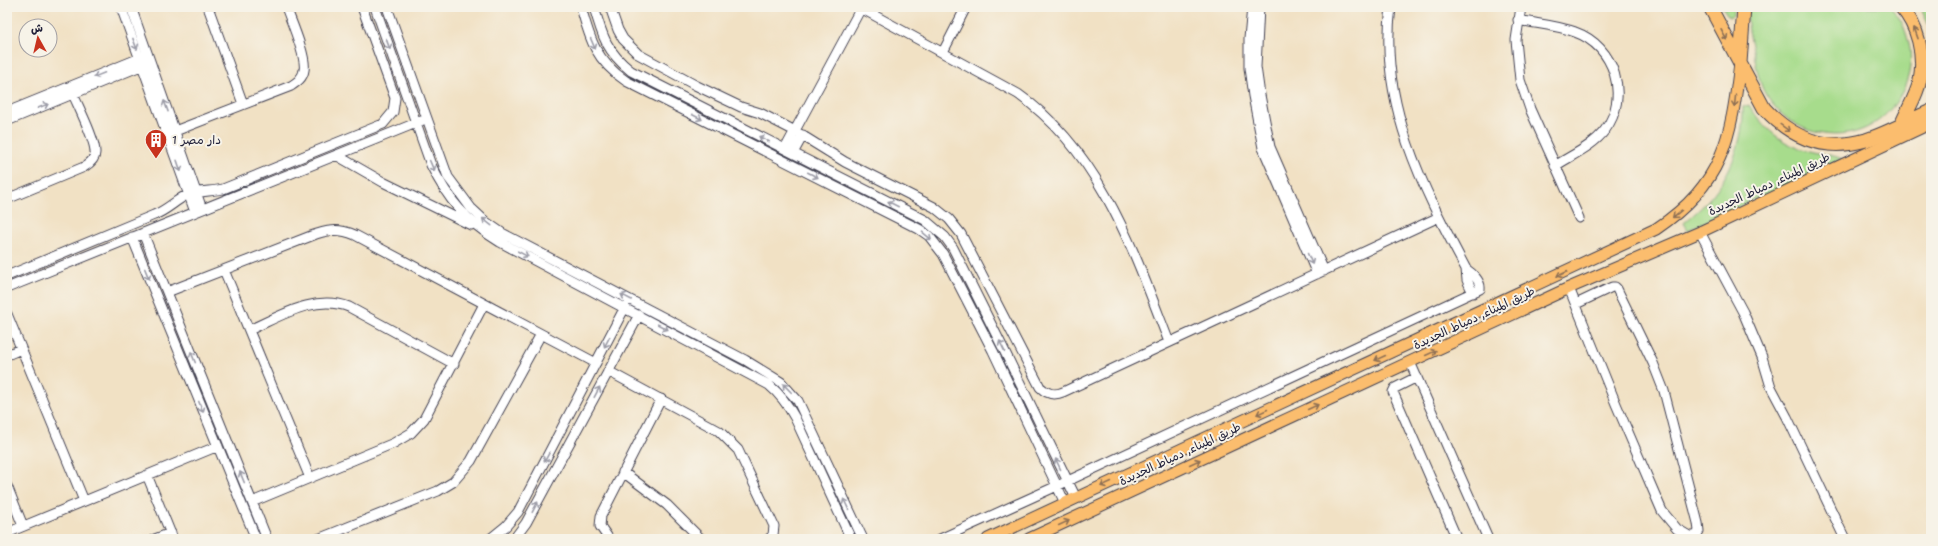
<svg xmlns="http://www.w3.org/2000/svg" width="1938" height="546" viewBox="0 0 1938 546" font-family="'Shantell Sans','Playpen Sans Arabic',sans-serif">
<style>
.green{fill:#a7dc8c;stroke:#647f64}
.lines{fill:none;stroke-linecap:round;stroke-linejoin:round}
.minor-casing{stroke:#413f50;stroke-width:11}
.major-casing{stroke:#413f50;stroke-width:13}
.highway-casing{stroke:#413f50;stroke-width:15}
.minor{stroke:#fff;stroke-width:9}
.major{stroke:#fbbd6e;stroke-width:11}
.highway{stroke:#fbbd6e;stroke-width:13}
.oneway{stroke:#8e7054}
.oneway2{stroke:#9c9ca7}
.labels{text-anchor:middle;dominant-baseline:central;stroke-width:4;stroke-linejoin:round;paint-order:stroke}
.poi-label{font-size:12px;fill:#22223b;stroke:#f7f3e8;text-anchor:start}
.street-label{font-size:12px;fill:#22223b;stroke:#f7f3e8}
</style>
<rect width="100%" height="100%" fill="#f7f3e8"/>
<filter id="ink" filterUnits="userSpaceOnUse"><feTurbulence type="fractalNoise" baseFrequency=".025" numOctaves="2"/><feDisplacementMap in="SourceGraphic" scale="8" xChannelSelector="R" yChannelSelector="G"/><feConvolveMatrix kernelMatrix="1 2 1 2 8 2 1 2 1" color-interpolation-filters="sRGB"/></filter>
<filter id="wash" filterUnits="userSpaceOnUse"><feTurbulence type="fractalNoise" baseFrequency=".012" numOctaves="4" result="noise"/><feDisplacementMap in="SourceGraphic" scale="16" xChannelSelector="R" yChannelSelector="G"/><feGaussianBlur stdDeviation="0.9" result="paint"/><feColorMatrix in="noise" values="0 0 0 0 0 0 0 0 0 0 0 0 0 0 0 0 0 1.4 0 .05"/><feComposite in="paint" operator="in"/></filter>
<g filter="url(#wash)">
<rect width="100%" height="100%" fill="#f1e1c4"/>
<path class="green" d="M1722,7H1735L1733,15L1729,17Z
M1747,7H1889C1902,16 1907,34 1910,49C1912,66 1908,82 1900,96C1869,150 1798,146 1766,95C1759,84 1757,68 1754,55C1751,39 1746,23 1747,7Z
M1920,7H1931V31L1930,28Z
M1749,105C1762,127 1783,146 1809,151C1820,154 1831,154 1842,159L1688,230L1684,223C1693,215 1702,208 1709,199C1731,175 1744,139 1743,107Z"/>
</g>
<g filter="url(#ink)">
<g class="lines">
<g class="minor-casing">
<path id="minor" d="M121,7L195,212
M131,7L202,209
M208,7L243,104
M375,7L431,165C448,200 466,221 500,242L769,385C781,395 788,405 795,418L851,539
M387,7L448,177L471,208L486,222L502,233L745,360L781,382L798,401L863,539
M581,7C590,40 596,61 626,81L919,229L929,236L943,254L993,351L1065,503
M594,7C602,36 607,52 631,71L925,220L945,237L953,248L1002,346L1076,498
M610,7L618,30L623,39L638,54L695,85L741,107L760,113L795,131L845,162L934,207L949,219L961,234L1040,387C1047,394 1054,396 1063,392L1439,217
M859,7L1018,94C1101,152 1134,252 1169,342
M1252,7L1249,39V68L1253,96L1263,148L1317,274
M1259,7L1256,67L1260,95L1270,147L1324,271
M1391,7C1378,102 1423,188 1466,269L1467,280L1473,293
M1521,7L1516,40L1520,80L1530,109L1579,218
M1518,20C1537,24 1557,25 1575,32C1615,46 1630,97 1605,130C1593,146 1572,155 1555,166
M943,52L966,7
M7,112L145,56
M7,121L148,63
M175,131L291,86C297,82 303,78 304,70C307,57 291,21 286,7
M785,149L861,8
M793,153L803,135
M336,155L383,182L471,225
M7,199L84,167C89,164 95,160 95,153C96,141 78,106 73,94
M1700,232L1743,312L1762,357L1771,387L1787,417L1845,539
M143,233L267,539
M132,237L256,539
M224,270L310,478
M7,276L154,215C165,211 173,203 183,197C195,190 210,192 223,189L383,124L393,112L395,98L362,7
M7,288L421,121
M1569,288L1616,404L1662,511L1677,529L1689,536H1696L1699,531L1698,523L1664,391L1653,363L1617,289L1615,287H1612L1576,304
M167,292L311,236C326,230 339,228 355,235L596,363
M7,314L84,501
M249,330C281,316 314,294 349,307L454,364
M7,355L21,349
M1410,362L1488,539
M608,371L719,431L738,450L774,526L773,535L769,539
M1417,377L1395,388L1393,392L1457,539
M623,472L667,505L701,539
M147,475L173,539
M7,486L23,526
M252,502L394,443L411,433L424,419L484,304
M7,533L218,446
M155,539L171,533
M318,539L438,491L453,482L471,461L541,334
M490,539L506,526L518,512L625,307
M514,539L526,523L639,315
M609,539L600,526L601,516L661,399
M940,539L1057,486L1480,289C1481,281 1472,273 1466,269"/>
</g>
<g class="major-casing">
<path id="major" d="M988,539L1656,229C1723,184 1731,139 1740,63
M1029,539L1569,288L1700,232L1931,123"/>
</g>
<g class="highway-casing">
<path id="highway" d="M1710,7L1764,108C1792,139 1825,152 1866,140C1888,133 1910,120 1931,111
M1901,7C1918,26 1925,55 1920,80C1917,95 1908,109 1902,123
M1740,63L1744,7"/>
</g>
<use href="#minor" class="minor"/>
<use href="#major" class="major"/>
<use href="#highway" class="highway"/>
</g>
<defs><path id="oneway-shaft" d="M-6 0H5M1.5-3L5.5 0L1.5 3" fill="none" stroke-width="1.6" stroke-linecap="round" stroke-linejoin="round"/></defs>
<g class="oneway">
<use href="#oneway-shaft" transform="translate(1916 33) rotate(-110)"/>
<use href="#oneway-shaft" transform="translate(1724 35) rotate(61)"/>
<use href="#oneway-shaft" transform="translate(1735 101) rotate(96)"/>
<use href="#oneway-shaft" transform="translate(1785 128) rotate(36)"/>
<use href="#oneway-shaft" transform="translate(1677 214) rotate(140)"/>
<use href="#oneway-shaft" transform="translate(1562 274) rotate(155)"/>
<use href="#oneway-shaft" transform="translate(1431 353) rotate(-25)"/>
<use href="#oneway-shaft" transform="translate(1380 358) rotate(155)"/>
<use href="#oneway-shaft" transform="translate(1313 407) rotate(-25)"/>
<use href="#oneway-shaft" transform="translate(1262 412) rotate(155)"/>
<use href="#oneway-shaft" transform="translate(1195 462) rotate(-25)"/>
<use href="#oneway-shaft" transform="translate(1106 484) rotate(155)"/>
<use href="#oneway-shaft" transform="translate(1064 523) rotate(-25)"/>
</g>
<g class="oneway2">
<use href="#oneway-shaft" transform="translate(135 44) rotate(69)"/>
<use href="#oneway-shaft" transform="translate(388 44) rotate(70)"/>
<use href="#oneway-shaft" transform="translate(593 44) rotate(67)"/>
<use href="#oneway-shaft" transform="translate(99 75) rotate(158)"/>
<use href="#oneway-shaft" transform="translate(43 106) rotate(-22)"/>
<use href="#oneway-shaft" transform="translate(166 106) rotate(-110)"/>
<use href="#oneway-shaft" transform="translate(697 117) rotate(27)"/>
<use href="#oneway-shaft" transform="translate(764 139) rotate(-153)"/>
<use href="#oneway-shaft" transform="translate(179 166) rotate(71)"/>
<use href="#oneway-shaft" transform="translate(432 166) rotate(67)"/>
<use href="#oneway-shaft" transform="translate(813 175) rotate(27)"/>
<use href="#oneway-shaft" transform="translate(893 204) rotate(-153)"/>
<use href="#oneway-shaft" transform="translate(487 222) rotate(-142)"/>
<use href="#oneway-shaft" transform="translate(927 236) rotate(40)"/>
<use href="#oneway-shaft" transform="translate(523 254) rotate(28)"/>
<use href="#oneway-shaft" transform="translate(1310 259) rotate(66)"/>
<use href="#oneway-shaft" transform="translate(147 274) rotate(68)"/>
<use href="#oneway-shaft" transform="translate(626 297) rotate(-152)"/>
<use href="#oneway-shaft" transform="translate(663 327) rotate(28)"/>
<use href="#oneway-shaft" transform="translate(607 342) rotate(117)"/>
<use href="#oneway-shaft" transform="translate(1002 346) rotate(-116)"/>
<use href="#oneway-shaft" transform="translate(193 357) rotate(-112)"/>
<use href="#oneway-shaft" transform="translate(787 388) rotate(-134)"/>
<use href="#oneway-shaft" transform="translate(597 392) rotate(-62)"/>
<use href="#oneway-shaft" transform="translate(201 407) rotate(68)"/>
<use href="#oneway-shaft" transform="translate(547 457) rotate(118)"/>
<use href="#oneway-shaft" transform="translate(1058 464) rotate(-115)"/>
<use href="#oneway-shaft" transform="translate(242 477) rotate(-112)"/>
<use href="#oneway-shaft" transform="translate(846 504) rotate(-115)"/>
<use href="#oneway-shaft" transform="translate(535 507) rotate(-62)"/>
</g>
</g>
<defs>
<g id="building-pin" transform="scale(1.15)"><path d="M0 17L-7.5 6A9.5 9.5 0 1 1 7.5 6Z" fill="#c8321e" stroke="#f7f3e8"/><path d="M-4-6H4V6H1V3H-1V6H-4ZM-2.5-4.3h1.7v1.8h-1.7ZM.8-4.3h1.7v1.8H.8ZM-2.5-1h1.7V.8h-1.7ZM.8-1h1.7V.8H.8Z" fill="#fff"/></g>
</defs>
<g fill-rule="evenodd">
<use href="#building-pin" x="156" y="140"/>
</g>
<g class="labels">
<g class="poi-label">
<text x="172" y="140">دار مصر 1</text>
</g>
<g class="street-label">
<text transform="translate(1769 184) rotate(-25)">طريق الميناء, دمياط الجديدة</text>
<text transform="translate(1474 318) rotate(-25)">طريق الميناء, دمياط الجديدة</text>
<text transform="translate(1180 454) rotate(-25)">طريق الميناء, دمياط الجديدة</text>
</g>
</g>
<rect width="1938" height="546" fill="none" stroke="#f7f3e8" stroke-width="24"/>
<g transform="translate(38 38) rotate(352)"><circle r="19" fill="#f7f3e8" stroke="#a29fa3"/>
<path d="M0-3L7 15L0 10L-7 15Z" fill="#c8321e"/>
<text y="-6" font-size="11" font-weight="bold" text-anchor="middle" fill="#22223b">ش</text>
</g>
</svg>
